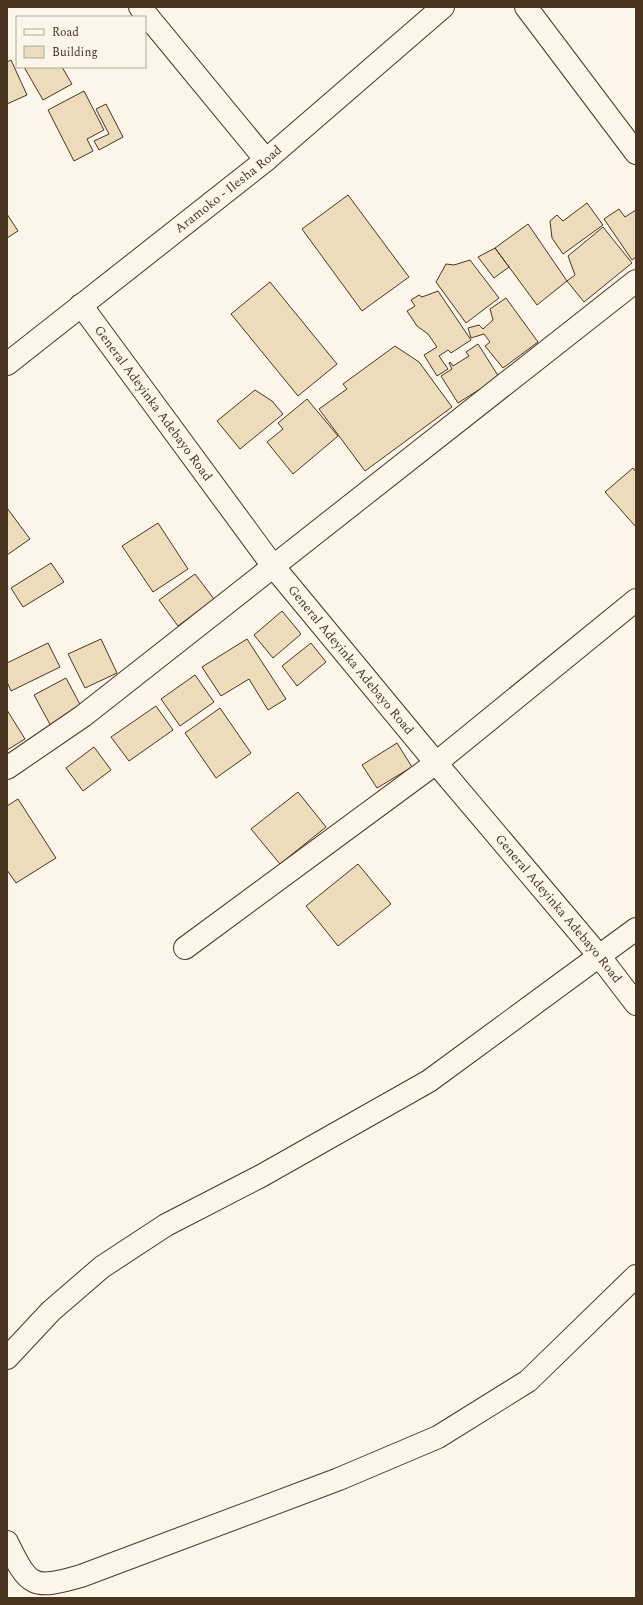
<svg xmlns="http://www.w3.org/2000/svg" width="643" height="1605" viewBox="0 0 643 1605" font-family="Spectral,serif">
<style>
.building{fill:#ecdcbc;stroke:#4a3520}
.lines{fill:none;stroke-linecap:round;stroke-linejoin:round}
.street-casing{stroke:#4a3520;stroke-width:24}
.secondary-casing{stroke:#4a3520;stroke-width:24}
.street{stroke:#fbf6e9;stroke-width:22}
.secondary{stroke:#fbf6e9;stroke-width:22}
.labels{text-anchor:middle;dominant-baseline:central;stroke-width:3;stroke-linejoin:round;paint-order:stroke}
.street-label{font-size:13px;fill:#4a3520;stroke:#fbf6e9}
</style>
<rect width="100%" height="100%" fill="#fbf6e9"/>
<path class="building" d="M11,60L27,95L7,104V62Z
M24,67H62L72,84L43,100Z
M84,91L104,130L87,139L93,151L74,161L48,110Z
M106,104L123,137L99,150L94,141L109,134L96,109Z
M348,195L409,277L362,311L302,229Z
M587,203L603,225L563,254L552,238L550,221L557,215L563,221Z
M619,209L625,217L636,210V257L632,260L604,219Z
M7,214L18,231L7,238Z
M528,224L567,281L537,305L495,248Z
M603,227L632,263L584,302L567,281L575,275L568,256Z
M495,248L509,267L494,278L478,257Z
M470,260L499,298L466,323L436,282L446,264L454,265Z
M270,282L337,364L298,396L231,314Z
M438,291L471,340L451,353L448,350L439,356L448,369L437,376L424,355L437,347L428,334L417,326L407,311L415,306L411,300L419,295L422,297Z
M506,298L538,342L503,368L485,346L490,342L484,334L471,338L468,328L479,325L483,329L493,320L490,309Z
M478,344L499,377L458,403L441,376L452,369L449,363L450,362L453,366L469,356L466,352Z
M395,346L419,362L452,407L365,471L319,409L347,389L343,384Z
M255,390L272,401L283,414L240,449L217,421Z
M307,399L338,436L293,474L267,442L283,429L278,423Z
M633,468L636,472V527L605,492Z
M7,508L30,539L7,555Z
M158,523L188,569L153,592L122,546Z
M51,563L64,582L23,607L11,588Z
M195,574L214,599L178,626L159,600Z
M282,611L301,634L273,658L254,635Z
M101,639L117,673L85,688L68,654Z
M247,639L286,699L268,710L249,679L221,696L202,667Z
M48,643L60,667L11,691L7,682V663Z
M311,643L326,662L297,686L282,666Z
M195,675L214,702L180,726L161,699Z
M66,678L84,712L52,728L34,695Z
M156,706L173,730L129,761L111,737Z
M220,708L251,753L216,778L185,733Z
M7,710L25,739L7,750Z
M397,743L412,767L377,788L362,765Z
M94,747L111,770L83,791L66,768Z
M298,792L326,827L280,864L251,829Z
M18,799L56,858L16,883L7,870V806Z
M358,864L391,904L338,946L306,906Z"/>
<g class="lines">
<g class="street-casing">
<path id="street" d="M140,7L266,160
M526,7L636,153
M7,768L83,716L636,281
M185,948L436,763L636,600
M7,1358L51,1311L102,1267L166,1225L261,1176L429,1081L636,929
M7,1542C29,1587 32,1590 81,1576L339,1479L438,1437L528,1381L636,1276"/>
</g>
<g class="secondary-casing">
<g id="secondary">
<path id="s1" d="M81,305L273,566L436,763L600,957L636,1004"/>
<path id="s2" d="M7,364L266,160L443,7"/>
</g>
</g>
<use href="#street" class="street"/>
<use href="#secondary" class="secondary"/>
</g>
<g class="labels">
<g class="street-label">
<text stroke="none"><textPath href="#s2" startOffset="282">Aramoko - Ilesha Road</textPath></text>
<text stroke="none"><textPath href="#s1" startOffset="122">General Adeyinka Adebayo Road</textPath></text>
<text stroke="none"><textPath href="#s1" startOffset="446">General Adeyinka Adebayo Road</textPath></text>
<text stroke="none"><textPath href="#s1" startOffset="770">General Adeyinka Adebayo Road</textPath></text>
</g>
</g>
<rect width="643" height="1605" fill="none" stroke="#4a3520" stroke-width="16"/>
<rect x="16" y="16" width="130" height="52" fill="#fbf6e9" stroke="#b4a999"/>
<rect x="24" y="29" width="20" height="6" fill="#fbf6e9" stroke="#b4a999"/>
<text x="52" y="36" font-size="12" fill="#4a3520">Road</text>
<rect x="24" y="46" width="20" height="12" fill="#ecdcbc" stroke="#b4a999"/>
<text x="52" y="56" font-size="12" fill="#4a3520">Building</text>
</svg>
